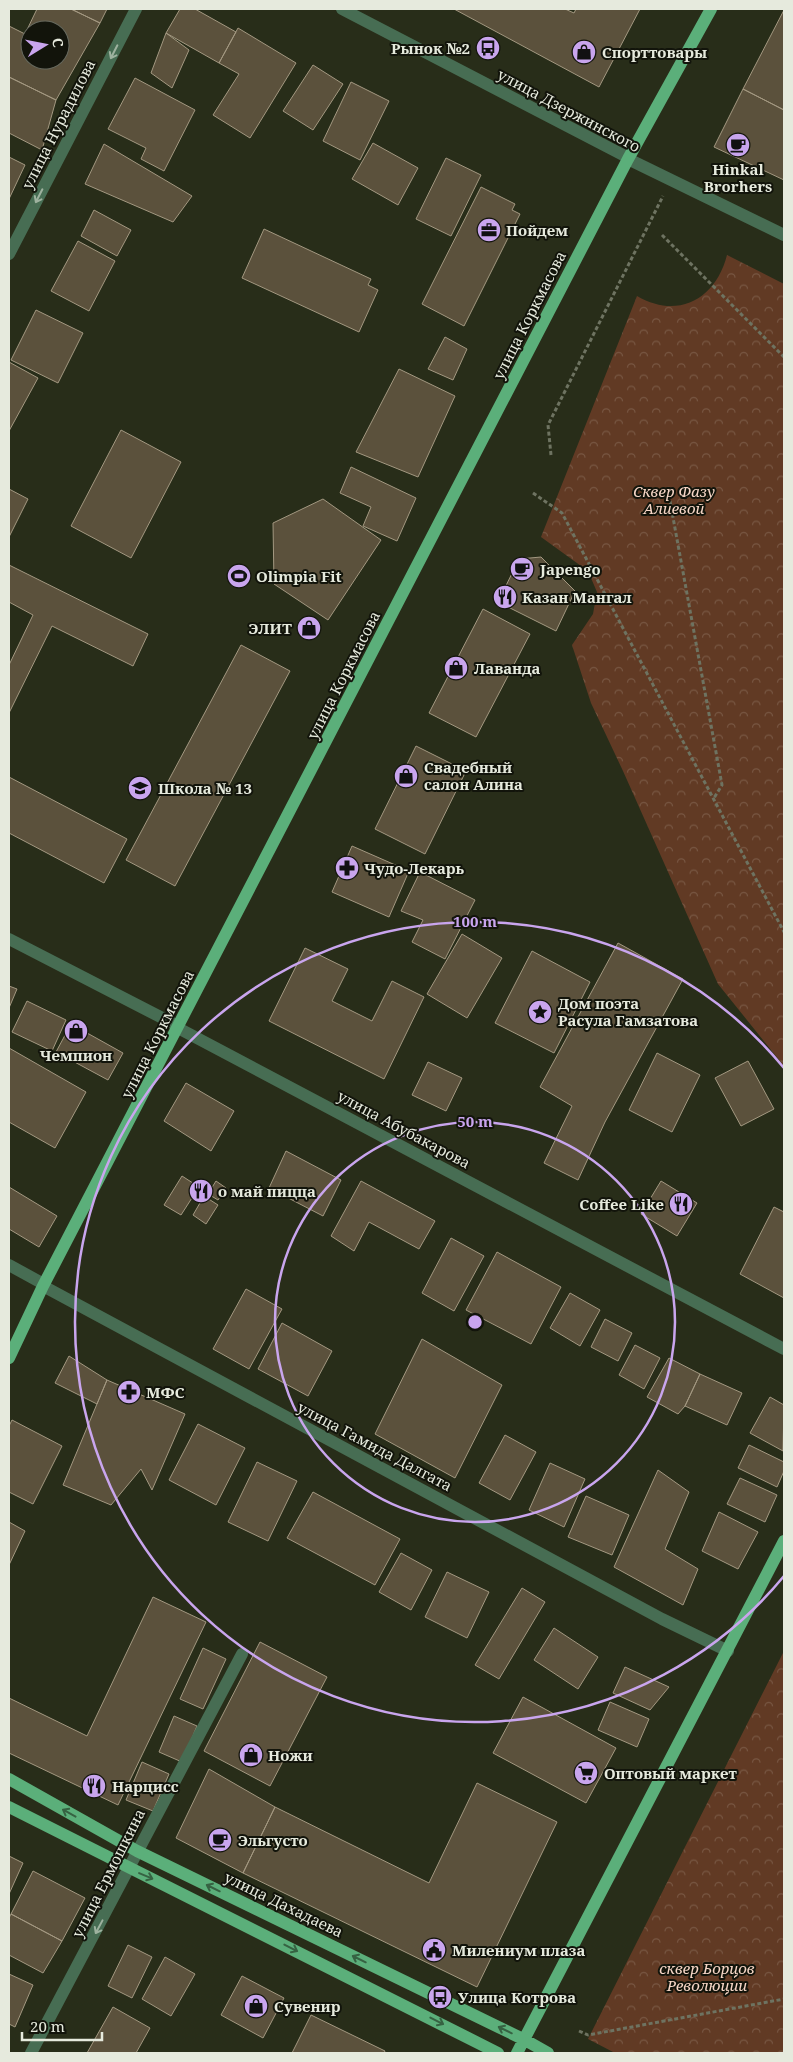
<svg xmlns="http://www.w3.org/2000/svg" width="793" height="2062" viewBox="0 0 793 2062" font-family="'Noto Serif',serif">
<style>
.park{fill:url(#park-crowns)}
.building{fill:#5b513c;stroke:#a39881;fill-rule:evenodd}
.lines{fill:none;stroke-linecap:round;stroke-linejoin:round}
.path{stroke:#6e7361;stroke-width:3;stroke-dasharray:4 2.5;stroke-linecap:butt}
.minor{stroke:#476d53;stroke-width:12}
.major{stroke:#5baf7a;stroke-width:12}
.oneway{stroke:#9eb29f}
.oneway2{stroke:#366242}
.ring{fill:none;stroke:#c9a5ee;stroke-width:2.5}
.labels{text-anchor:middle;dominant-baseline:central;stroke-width:4;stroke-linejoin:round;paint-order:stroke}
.poi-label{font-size:15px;font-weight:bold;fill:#e6eadd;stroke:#12140b;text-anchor:start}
.street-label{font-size:15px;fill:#e6eadd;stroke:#12140b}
.park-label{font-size:15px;font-style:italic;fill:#f7d7c7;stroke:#12140b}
.centre{fill:#c9a5ee;stroke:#12140b;stroke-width:2.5}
.ring-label{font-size:15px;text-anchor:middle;font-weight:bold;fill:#c9a5ee;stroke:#12140b;stroke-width:4;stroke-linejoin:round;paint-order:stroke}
</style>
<defs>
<pattern id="park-crowns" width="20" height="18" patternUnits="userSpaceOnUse" patternTransform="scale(1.25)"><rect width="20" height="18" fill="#613a24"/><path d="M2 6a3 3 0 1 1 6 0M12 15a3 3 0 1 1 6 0" fill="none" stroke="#785743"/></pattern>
</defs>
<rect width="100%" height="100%" fill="#282d19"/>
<path class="park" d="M727,255L784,284V1066L718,984L623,771L591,703L572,645L593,614L597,592L588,571L541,537L637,296C678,320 716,299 727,255Z
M784,1651V2053H615L588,2039Z"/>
<path class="building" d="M37,9H71L100,23L56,100L9,77V26L25,34ZM30,30H60V60H30Z
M71,9H107L100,23Z
M180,9H195L236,32L219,63L166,33Z
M454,9H565L574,13L576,9H640L599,87Z
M784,10V110L743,89Z
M238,28L296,63L250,138L213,115L239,74L219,63Z
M166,33L189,50L172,88L151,73Z
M313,65L343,84L313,130L283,111Z
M9,77L56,100L42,150L9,133Z
M135,78L195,110L164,171L141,159L146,148L108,129Z
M351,82L389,101L360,160L323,141Z
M743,89L784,110V180L714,147Z
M373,143L418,168L398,205L352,179Z
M104,144L192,196L173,222L85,184Z
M9,157L25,165L9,199Z
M446,158L481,175L451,236L416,219Z
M481,187L515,204L512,210L520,214L464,326L422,304Z
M94,210L131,230L117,256L81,236Z
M264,229L371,279L368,285L378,290L359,332L242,278Z
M78,241L115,261L89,311L51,291Z
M36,310L83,333L58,383L11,360Z
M445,337L467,349L453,380L428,369Z
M9,362L38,378L9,431Z
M399,369L455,396L418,477L356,452Z
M121,430L181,462L131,558L71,526Z
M351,467L416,498L397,541L363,526L371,507L340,493Z
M9,489L28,499L9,537Z
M323,499L381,540L328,620L274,584L273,523Z
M541,557L575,591L556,631L498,602L519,559Z
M9,565L148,634L133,666L52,626L9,713V665L33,615L9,602Z
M483,609L530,634L476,737L429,713Z
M241,645L290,671L175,886L126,860Z
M416,746L466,771L425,854L375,829Z
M9,777L127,839L104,883L9,833Z
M352,846L409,871L389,917L332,892Z
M420,872L475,900L445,959L412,942L423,920L401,911Z
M462,934L502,958L467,1018L427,994Z
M618,943L683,979L605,1122L578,1180L544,1163L572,1106L540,1087Z
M305,948L348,969L332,1001L372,1021L392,981L424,997L384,1079L269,1021Z
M532,951L590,982L554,1053L495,1023Z
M9,986L17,989L9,1008Z
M27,1001L66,1020L52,1051L12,1032Z
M71,1024L123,1053L108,1080L56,1052Z
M9,1048L86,1092L55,1148L9,1122Z
M657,1053L700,1075L672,1132L629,1110Z
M748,1061L774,1109L741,1126L715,1078Z
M428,1062L462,1078L446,1111L412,1095Z
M186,1083L234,1111L211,1151L164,1121Z
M286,1151L341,1180L323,1216L269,1188Z
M182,1176L199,1187L181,1215L164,1205Z
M216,1181L226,1188L218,1200L208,1194Z
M361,1181L435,1221L419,1249L369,1222L354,1251L331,1236Z
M661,1181L697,1203L677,1236L641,1214Z
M9,1187L57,1216L39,1247L9,1229Z
M204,1196L218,1205L206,1224L193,1215Z
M774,1207L784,1212V1298L740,1274Z
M451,1238L484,1256L454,1311L422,1293Z
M497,1252L561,1287L531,1344L466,1310Z
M246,1289L282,1309L249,1369L213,1349Z
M570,1293L600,1310L580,1346L550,1328Z
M605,1319L632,1333L618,1361L591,1347Z
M282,1323L332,1351L308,1396L258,1369Z
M422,1339L502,1385L455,1478L375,1434Z
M635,1345L660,1358L644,1389L619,1375Z
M69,1356L107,1380L97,1404L55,1383Z
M669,1358L700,1374L685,1406L678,1414L647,1397Z
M700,1374L742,1393L727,1425L685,1406Z
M107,1380L185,1414L152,1490L141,1469L111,1505L63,1485Z
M770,1397L784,1405L783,1451L750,1433Z
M12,1420L62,1446L33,1504L9,1492V1426Z
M198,1424L245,1448L216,1505L169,1480Z
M505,1435L536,1452L510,1500L479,1483Z
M749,1445L784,1462V1471L777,1487L738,1468Z
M257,1462L297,1481L268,1541L228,1522Z
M550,1463L585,1479L564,1527L529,1510Z
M658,1470L689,1492L665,1549L698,1569L683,1605L614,1567Z
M740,1478L777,1495L765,1522L727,1504Z
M313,1492L400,1539L375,1585L287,1538Z
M586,1496L629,1515L612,1555L568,1537Z
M719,1512L758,1532L738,1569L702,1551Z
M9,1522L25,1531L9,1565Z
M401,1553L432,1570L411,1610L379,1592Z
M447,1572L489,1592L467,1638L425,1617Z
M522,1588L545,1602L499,1679L475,1665Z
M153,1597L206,1622L118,1805L9,1753V1698L87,1736Z
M554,1628L598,1657L578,1689L534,1660Z
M260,1642L327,1677L270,1786L204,1751Z
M203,1648L226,1659L203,1709L180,1699Z
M625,1667L669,1687L650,1710L613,1693Z
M523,1697L616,1748L586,1803L493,1753Z
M610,1702L649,1719L637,1747L598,1730Z
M174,1716L197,1726L182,1762L159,1752Z
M142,1762L169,1774L153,1811L126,1800Z
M209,1769L275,1807L243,1873L176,1838Z
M477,1783L557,1822L477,1987L243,1873L275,1807L429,1883Z
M9,1856L23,1863L9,1894Z
M33,1871L85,1898L62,1941L11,1914Z
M11,1914L62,1941L43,1973L9,1955V1918Z
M128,1945L152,1957L132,1998L108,1986Z
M165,1957L195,1974L171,2016L142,1999Z
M9,1974L33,1985L15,2027L9,2024Z
M242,1976L284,1998L263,2038L221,2015Z
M113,2007L150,2028L136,2053H87Z
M311,2015L385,2051L384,2053H292Z"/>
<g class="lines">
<path class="path" d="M662,235L784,357
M551,455L548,425L663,196
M533,493L562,513L784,932
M670,501L722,785L714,798
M579,2031L588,2035L784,1999"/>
<path class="minor" d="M342,9L625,156L628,159L784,235
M9,254L136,9
M9,939L176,1025L178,1028L784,1349
M9,1265L40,1282L43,1286L662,1619L728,1651
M31,2053C102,1921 171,1787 242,1654"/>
<path class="major" d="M9,1358L43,1286L628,159L711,9
M9,1779L137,1851L525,2040L548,2053
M9,1807L498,2053
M517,2053L784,1541"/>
</g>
<defs><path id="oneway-shaft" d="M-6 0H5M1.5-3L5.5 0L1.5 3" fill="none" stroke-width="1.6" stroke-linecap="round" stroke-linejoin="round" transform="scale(1.25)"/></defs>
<g class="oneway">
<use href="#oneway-shaft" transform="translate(114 52) rotate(117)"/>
<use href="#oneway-shaft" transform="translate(39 196) rotate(117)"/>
<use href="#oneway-shaft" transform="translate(99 1927) rotate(118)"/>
</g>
<g class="oneway2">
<use href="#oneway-shaft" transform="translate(69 1813) rotate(-151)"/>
<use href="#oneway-shaft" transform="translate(146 1876) rotate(23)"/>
<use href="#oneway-shaft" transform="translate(213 1888) rotate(-154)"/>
<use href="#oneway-shaft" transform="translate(291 1948) rotate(27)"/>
<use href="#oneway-shaft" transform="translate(359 1959) rotate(-154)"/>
<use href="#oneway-shaft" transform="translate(437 2021) rotate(27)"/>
<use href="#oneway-shaft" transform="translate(505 2030) rotate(-154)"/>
</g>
<g class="ring">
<circle cx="475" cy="1322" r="200"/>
<path d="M784 1576A400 400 0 1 1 784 1068"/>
</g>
<defs>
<g id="bus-disc" transform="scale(1.25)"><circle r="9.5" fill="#c9a5ee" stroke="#12140b"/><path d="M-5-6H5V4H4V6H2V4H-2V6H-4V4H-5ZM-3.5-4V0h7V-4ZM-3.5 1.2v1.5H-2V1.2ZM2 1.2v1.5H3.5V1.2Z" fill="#111"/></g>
<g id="shop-disc" transform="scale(1.25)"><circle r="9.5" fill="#c9a5ee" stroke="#12140b"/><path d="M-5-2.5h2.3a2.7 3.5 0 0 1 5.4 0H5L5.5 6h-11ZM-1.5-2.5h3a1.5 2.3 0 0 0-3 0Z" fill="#111"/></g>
<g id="cafe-disc" transform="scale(1.25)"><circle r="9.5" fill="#c9a5ee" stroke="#12140b"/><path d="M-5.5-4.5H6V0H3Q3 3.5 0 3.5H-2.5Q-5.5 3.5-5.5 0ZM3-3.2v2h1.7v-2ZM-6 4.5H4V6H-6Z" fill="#111"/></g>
<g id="office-disc" transform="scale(1.25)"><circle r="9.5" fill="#c9a5ee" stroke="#12140b"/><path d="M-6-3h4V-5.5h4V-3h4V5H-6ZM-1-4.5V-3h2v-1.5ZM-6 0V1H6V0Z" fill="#111"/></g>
<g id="stadium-disc" transform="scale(1.25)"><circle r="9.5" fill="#c9a5ee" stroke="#12140b"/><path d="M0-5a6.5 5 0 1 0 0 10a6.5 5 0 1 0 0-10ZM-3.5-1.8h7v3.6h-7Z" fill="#111"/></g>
<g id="restaurant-disc" transform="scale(1.25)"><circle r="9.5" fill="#c9a5ee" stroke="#12140b"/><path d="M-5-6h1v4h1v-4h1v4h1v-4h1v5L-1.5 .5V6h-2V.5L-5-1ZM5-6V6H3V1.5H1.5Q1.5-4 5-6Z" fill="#111"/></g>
<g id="school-disc" transform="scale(1.25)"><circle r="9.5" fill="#c9a5ee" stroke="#12140b"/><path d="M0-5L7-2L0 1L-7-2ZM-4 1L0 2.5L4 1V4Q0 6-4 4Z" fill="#111"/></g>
<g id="pharmacy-disc" transform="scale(1.25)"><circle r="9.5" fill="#c9a5ee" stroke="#12140b"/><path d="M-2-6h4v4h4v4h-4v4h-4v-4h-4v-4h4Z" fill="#111"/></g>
<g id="sight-disc" transform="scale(1.25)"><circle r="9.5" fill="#c9a5ee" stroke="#12140b"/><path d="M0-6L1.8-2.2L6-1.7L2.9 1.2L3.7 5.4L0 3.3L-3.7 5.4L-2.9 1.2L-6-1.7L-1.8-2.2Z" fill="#111"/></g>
<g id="supermarket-disc" transform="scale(1.25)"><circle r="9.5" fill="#c9a5ee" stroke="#12140b"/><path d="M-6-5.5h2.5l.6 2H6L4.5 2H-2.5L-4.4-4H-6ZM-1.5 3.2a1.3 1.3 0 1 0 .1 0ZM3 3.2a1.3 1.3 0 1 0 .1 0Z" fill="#111"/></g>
<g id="civic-disc" transform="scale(1.25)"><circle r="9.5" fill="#c9a5ee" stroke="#12140b"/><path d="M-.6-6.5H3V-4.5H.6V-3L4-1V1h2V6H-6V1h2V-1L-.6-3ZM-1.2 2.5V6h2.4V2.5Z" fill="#111"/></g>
</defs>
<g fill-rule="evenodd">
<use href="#bus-disc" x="488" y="48"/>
<use href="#shop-disc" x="584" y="52"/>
<use href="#cafe-disc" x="738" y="145"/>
<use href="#office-disc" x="489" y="230"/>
<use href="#cafe-disc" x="522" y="569"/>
<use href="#stadium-disc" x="239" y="576"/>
<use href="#restaurant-disc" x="505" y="597"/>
<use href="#shop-disc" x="309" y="628"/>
<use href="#shop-disc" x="456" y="668"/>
<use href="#shop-disc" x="406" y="776"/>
<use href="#school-disc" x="140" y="788"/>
<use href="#pharmacy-disc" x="347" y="868"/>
<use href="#sight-disc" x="540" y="1012"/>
<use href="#shop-disc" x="76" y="1031"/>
<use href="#restaurant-disc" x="201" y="1191"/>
<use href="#restaurant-disc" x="681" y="1204"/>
<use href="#pharmacy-disc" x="129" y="1392"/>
<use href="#shop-disc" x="251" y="1755"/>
<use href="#supermarket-disc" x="586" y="1773"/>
<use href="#restaurant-disc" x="94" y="1786"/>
<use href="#cafe-disc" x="220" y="1840"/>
<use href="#civic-disc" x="434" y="1950"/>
<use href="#bus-disc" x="440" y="1997"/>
<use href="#shop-disc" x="256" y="2006"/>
</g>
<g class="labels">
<g class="poi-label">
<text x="470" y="48" text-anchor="end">Рынок №2</text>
<text x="602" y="52">Спорттовары</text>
<text x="738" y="169" text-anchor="middle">Hinkal<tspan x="738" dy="17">Brorhers</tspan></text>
<text x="506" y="230">Пойдем</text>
<text x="540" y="569">Japengo</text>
<text x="256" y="576">Olimpia Fit</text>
<text x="522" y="597">Казан Мангал</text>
<text x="292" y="628" text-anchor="end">ЭЛИТ</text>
<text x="474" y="668">Лаванда</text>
<text x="424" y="767">Свадебный<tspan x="424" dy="17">салон Алина</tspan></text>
<text x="158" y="788">Школа № 13</text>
<text x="364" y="868">Чудо-Лекарь</text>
<text x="558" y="1003">Дом поэта<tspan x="558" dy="17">Расула Гамзатова</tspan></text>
<text x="76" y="1055" text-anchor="middle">Чемпион</text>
<text x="218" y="1191">о май пицца</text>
<text x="664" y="1204" text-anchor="end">Coffee Like</text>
<text x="146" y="1392">МФС</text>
<text x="268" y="1755">Ножи</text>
<text x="604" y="1773">Оптовый маркет</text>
<text x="112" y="1786">Нарцисс</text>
<text x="238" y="1840">Эльгусто</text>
<text x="452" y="1950">Милениум плаза</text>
<text x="458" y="1997">Улица Котрова</text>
<text x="274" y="2006">Сувенир</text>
</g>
<g class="street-label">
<text transform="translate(569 110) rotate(28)">улица Дзержинского</text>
<text transform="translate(58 124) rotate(-63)">улица Нурадилова</text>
<text transform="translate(529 315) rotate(-63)">улица Коркмасова</text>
<text transform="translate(343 675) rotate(-63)">улица Коркмасова</text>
<text transform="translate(157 1034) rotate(-63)">улица Коркмасова</text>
<text transform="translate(404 1129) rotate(28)">улица Абубакарова</text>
<text transform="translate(375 1446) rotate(28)">улица Гамида Далгата</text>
<text transform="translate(108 1873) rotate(-63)">улица Ермошкина</text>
<text transform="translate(284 1904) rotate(26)">улица Дахадаева</text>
</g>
<g class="park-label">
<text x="674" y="491">Сквер Фазу<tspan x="674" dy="17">Алиевой</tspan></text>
<text x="707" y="1968">сквер Борцов<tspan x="707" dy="17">Революции</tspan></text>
</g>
</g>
<circle cx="475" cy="1322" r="8" class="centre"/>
<g class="ring-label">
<text x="475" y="927">100 m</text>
<text x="475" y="1127">50 m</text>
</g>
<rect width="793" height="2062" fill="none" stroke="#e6eadd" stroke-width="20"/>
<g transform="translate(45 45) rotate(80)"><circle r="24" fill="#12140b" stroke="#676a5f"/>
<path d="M0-4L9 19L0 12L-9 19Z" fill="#c9a5ee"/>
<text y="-8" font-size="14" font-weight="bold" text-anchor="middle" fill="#e6eadd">С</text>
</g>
<path d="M22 2032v8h80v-8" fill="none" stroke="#e6eadd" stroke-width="2.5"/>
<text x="30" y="2032" font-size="15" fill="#e6eadd" stroke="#12140b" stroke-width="4" paint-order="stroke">20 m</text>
</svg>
